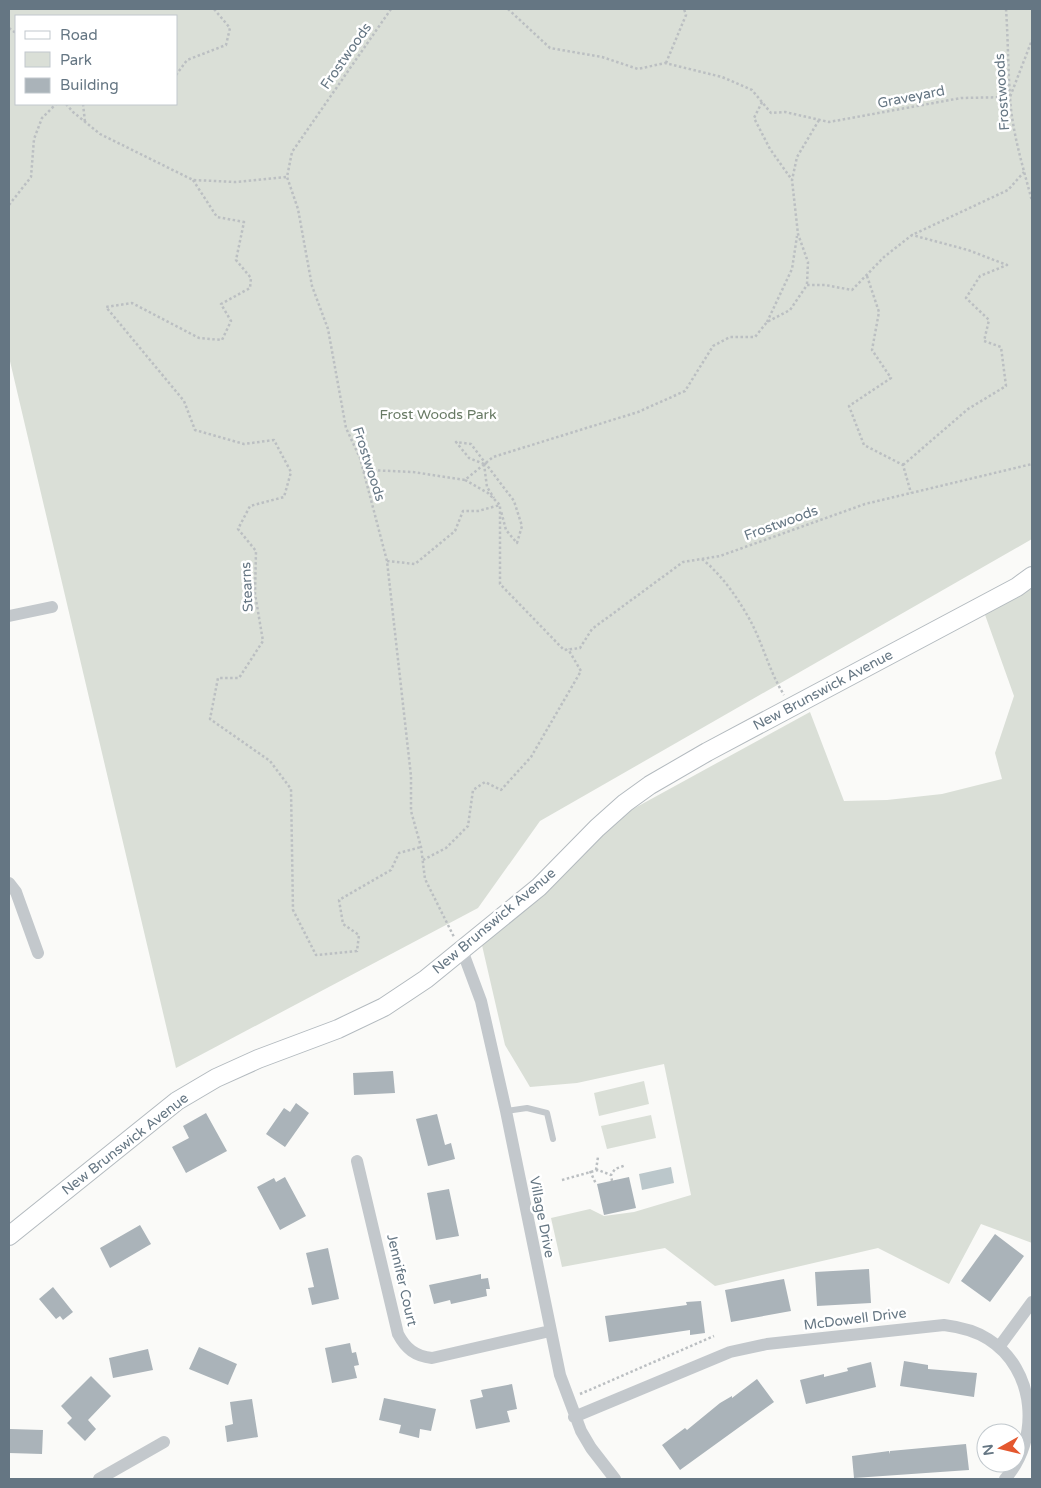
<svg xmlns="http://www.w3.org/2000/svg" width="1041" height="1488" viewBox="0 0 1041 1488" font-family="'Varela Round',sans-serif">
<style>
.green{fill:#dadfd7;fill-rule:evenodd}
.water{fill:#bbc7cb}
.building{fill:#aab3b9}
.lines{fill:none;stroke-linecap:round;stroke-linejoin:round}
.secondary-casing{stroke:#b3babf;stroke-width:20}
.path{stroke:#bbbfc2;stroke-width:2.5;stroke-dasharray:2.5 2.5;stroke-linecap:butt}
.lane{stroke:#c3c8cc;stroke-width:6}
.street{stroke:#c3c8cc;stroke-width:12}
.secondary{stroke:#fff;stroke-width:18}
.labels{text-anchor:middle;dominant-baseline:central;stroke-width:5;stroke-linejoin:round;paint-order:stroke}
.street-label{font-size:14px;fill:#657683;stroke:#fff}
.park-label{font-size:14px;fill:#687a64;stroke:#fff}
</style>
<rect width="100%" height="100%" fill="#fafaf8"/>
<path class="green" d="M9,9H1032V539L540,821L478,908L176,1068L9,357ZM16,16H176V104H16Z
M1032,581V1243L981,1224L949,1284L878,1248L715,1286L665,1248L562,1267L551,1218L590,1209L604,1216L634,1212L691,1195L664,1064L577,1083L530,1087L505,1045L481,941L622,815L810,712L844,801L887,800L942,794L1002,779L995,753L1014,696L984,612Z
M644,1081L649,1104L599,1116L594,1093Z
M651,1115L656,1138L607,1149L601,1126Z"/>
<path class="water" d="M671,1167L674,1183L642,1190L639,1174Z"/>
<path class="building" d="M393,1071L395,1093L354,1095L353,1073Z
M296,1103L309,1113L285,1147L266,1134L284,1108L290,1112Z
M206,1113L227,1151L186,1173L172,1147L189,1138L183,1126Z
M437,1114L445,1145L451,1143L455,1159L428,1166L416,1119Z
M285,1177L306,1216L280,1230L257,1187L274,1178L276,1182Z
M629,1177L636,1208L604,1215L597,1184Z
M449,1189L459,1236L436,1240L427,1193Z
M140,1225L151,1244L110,1268L100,1248Z
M995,1234L1024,1256L990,1302L961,1281Z
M328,1248L339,1299L312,1305L308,1288L314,1287L306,1253Z
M869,1269L871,1303L817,1306L815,1272Z
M481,1274V1279L488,1278L490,1289H486L487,1296L451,1304L450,1300L434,1304L429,1285Z
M784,1279L791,1311L731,1322L725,1290Z
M53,1287L73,1312L63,1320L60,1316L56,1319L39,1299Z
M701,1301L705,1333L690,1335V1330L609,1342L605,1316L687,1305L686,1302Z
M350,1343L352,1353L356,1352L359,1365L354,1366L357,1378L332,1383L325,1348Z
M199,1347L237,1364L228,1385L189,1369Z
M148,1349L153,1370L113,1378L109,1358Z
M904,1361L928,1365V1369L977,1373L974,1397L900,1386Z
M871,1362L876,1387L806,1404L800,1380L824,1374V1377L848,1371L847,1368Z
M91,1376L111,1396L88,1420L96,1429L85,1441L67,1423L72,1418L61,1406Z
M757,1379L774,1402L680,1470L662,1445L685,1428L687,1430L720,1403L732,1396V1398Z
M512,1384L517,1409L507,1411L510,1422L476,1429L470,1400L483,1397L481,1390Z
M384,1398L436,1409L431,1431L420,1429L419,1438L399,1433L401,1425L379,1420Z
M252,1399L258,1437L227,1442L225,1426L233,1424L230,1402Z
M9,1429L43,1430L42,1454L9,1453Z
M966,1444L969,1470L854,1478L852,1456L889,1451V1454L890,1451Z"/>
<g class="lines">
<g class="secondary-casing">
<path id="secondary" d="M9,1236L177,1101L216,1078L258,1059L338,1029L384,1007L426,979L539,887L597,828L625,803L650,785L707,752L1017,587L1032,576"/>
</g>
<path class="path" d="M391,9L292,152L287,177L298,209L312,286L328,329L346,428L360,458L387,561L411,776V811L421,847L425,879L454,937
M508,9L550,48L602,57L638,69L665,63L722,77L752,90L771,113L785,112L829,122L961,98L1010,97L1032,40
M1006,9C1008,38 1008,67 1010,97C1012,132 1023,167 1032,201
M9,28L16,33
M666,63L686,15L684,9
M176,75L187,60L226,45L230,28L214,9
M762,102L754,118L770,149L792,180
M66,104L73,112L100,134L193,180L236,182L287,177
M83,104L85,122
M193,180L217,217L244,222L236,260L251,278L250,288L221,304L231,321L222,340L199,338L132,303L106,307L184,401L195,430L244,444L274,440L291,472L284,497L250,506L238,529L256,551L255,594L263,641L239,678H218L210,719L270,761L291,789L293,910L316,955L357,951L359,935L343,924L339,900L391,870L399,853L421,847
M9,205L31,177L34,139L42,118L56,104
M867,276L879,312L872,350L891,378L849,406L864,445L903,465L911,493
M807,284L808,262L798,234L792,180L797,157L819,120
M767,322L792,269L797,236
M484,464L487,487L494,498
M484,464L469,458L456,442L471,444L514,501L522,526L517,543L506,530L501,511
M903,465L968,409L1006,386L1001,347L984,341L989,320L966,298L980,276L1007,265L968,250L912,235
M363,471L369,470L413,472L465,480L493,457L638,412L685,391L713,346L730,337H755L767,322L790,310L807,285H825L852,290L884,257L912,235L1008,190L1024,172
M465,480L488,493L500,505V584L564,650L580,648L592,629L683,562L720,556L865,504L1032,464
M702,559C722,575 737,597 750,620C763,644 769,671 784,695
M387,561L415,564L455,531L463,511H478L500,505
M423,860L446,848L468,826L473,790L485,782L501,790L531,757L581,671L568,649
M596,1170L598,1157
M590,1171L596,1184
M562,1180L598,1170L611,1175
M612,1181L611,1175L615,1169L626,1165
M580,1394L714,1336"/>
<path class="lane" d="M506,1111L527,1108L547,1113L553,1139"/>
<path class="street" d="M9,616L52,607
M9,883L16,892L38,953
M462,950L481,1001L506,1111L560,1375L581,1431L591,1448L615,1479
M357,1161L398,1334C406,1349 415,1356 432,1358L550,1331
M999,1347L1032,1302
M574,1417L730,1352L767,1344L944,1325C960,1327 974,1330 988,1339C1036,1369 1041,1439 1005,1479
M99,1479L164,1442"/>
<use href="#secondary" class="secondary"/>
</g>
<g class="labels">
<g class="street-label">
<text transform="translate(346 56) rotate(-55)">Frostwoods</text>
<text transform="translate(1002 92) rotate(-94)">Frostwoods</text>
<text transform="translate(911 97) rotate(-11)">Graveyard</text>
<text transform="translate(369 464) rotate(72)">Frostwoods</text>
<text transform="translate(781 523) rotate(-20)">Frostwoods</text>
<text transform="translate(247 587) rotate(-93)">Stearns</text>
<text transform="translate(823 690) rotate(-28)">New Brunswick Avenue</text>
<text transform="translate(494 921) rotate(-40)">New Brunswick Avenue</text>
<text transform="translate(125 1144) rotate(-38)">New Brunswick Avenue</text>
<text transform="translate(542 1217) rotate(79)">Village Drive</text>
<text transform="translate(402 1280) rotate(77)">Jennifer Court</text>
<text transform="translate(855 1319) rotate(-7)">McDowell Drive</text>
</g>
<g class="park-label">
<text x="438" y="414">Frost Woods Park</text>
</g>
</g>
<rect width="1041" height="1488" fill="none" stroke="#657683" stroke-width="20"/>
<rect x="15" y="15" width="162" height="90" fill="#ffffff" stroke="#c1c8cd"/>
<rect x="25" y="31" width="25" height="8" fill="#ffffff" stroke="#c1c8cd"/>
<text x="60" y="40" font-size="15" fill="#657683">Road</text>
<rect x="25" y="52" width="25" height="15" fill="#dadfd7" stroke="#c1c8cd"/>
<text x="60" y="65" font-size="15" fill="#657683">Park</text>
<rect x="25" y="78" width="25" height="15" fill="#aab3b9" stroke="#c1c8cd"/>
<text x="60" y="90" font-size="15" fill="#657683">Building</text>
<g transform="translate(1001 1448) rotate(262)"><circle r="24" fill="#ffffff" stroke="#c1c8cd"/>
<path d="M0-4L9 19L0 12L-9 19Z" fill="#e4572e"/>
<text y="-8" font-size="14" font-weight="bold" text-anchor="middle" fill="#657683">N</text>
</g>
</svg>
